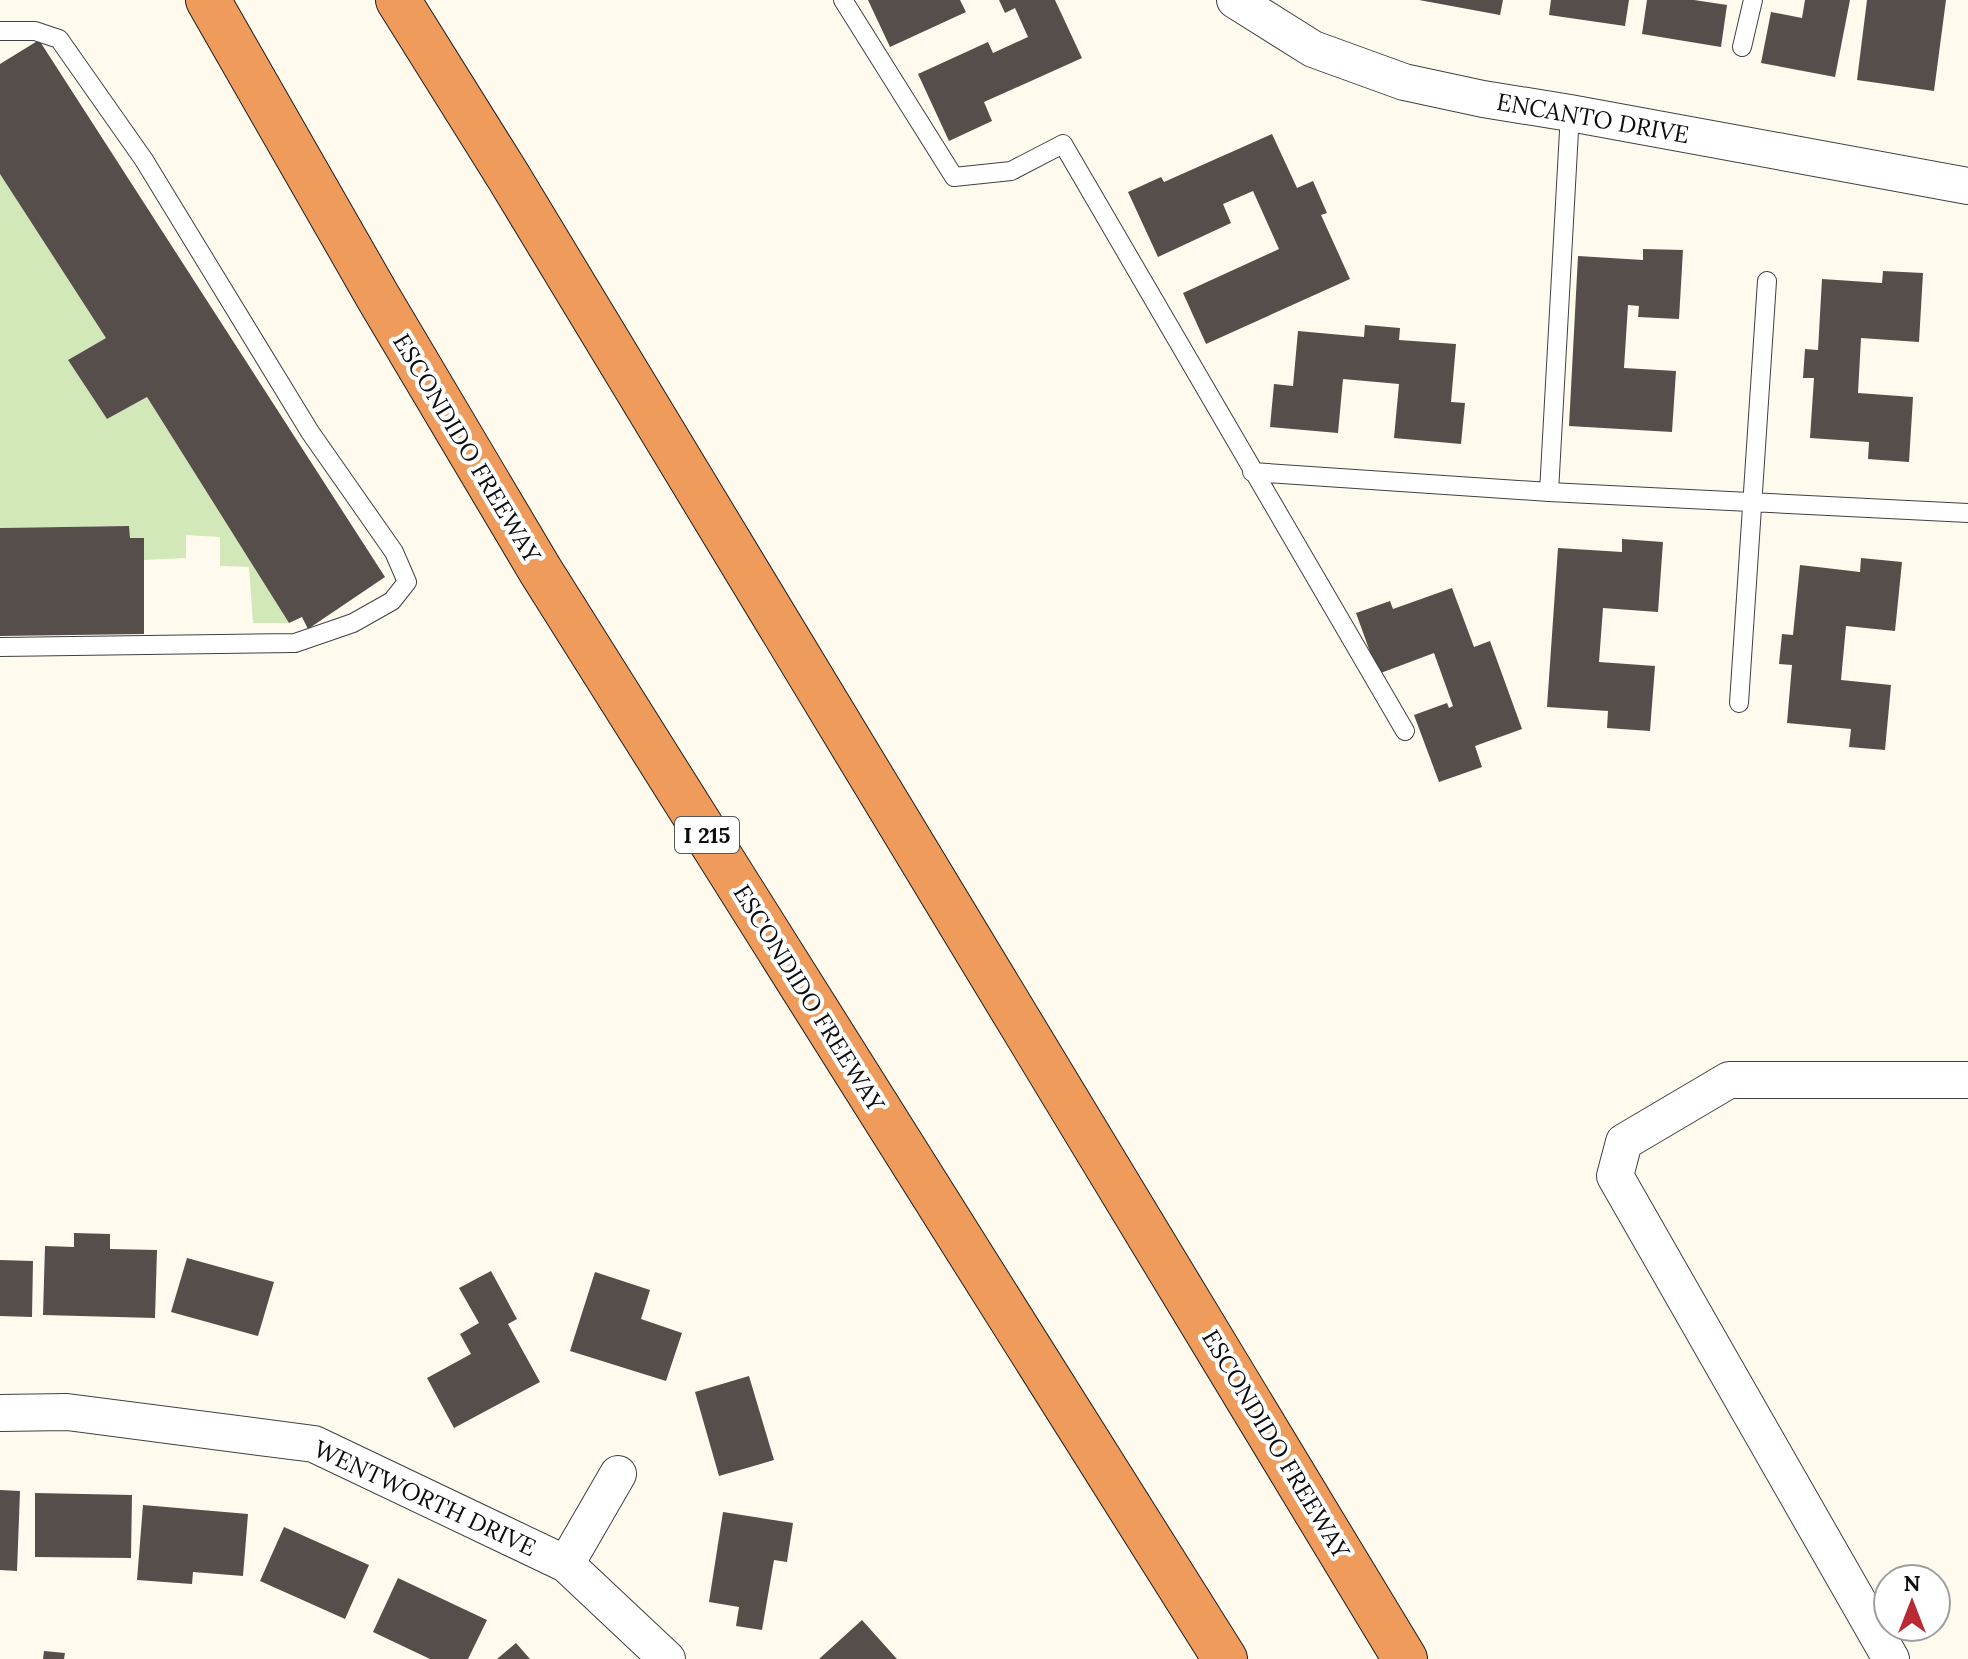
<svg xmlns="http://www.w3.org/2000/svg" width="1968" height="1659" viewBox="0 0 1968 1659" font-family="Lora,serif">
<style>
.green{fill:#d2e8b9}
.building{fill:#554e4a}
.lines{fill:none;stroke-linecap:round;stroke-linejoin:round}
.service-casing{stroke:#404040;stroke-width:20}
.minor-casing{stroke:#404040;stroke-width:38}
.motorway-casing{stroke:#1e1e1e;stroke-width:46}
.service{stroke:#fff;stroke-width:18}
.minor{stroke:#fff;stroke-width:36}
.motorway{stroke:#ef9b5b;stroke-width:44}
.labels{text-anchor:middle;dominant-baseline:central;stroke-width:8;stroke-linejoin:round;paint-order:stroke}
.shield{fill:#fff;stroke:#565656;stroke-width:2}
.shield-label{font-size:22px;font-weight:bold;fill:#0d0d0d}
.street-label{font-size:24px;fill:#0d0d0d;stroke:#fff}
</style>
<rect width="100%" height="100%" fill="#fefbee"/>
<path class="green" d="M0,174L106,338L68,360L107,419L147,397L289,623H253L249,567L220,566V537L186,535V558L144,560L130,538L129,526L0,528Z"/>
<path class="building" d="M868,0H960L966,12L890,47Z
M999,0H1055L1082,58L984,102L992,121L949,141L918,74L988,42L993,53L1028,37L1015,8L1005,13Z
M1419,0H1503L1500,15Z
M1551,0H1629L1625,26L1549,15Z
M1647,0H1694L1727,5L1721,47L1642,34Z
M1805,0H1850L1835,77L1761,63L1771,12L1802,18Z
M1867,0H1946L1934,91L1857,80Z
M39,40L385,577L308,629L302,617L289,623L147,397L107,419L68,360L106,338L0,174V64Z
M1272,134L1297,188L1313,181L1327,213L1321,215L1350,279L1206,344L1183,293L1279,249L1253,191L1223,204L1231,223L1158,257L1128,192L1161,177L1164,182Z
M1643,249L1683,250L1679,319L1638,317L1639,306L1628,305L1624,368L1676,371L1672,432L1569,426L1578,256L1643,260Z
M1883,271L1923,273L1919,342L1861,338L1858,393L1913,397L1909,462L1868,459L1869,442L1810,438L1814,378H1803L1805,349L1818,350L1822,279L1882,283Z
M1365,325L1400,328L1399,340L1456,344L1451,402L1465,403L1461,444L1394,438L1399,384L1343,379L1338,433L1270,427L1274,384L1293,386L1298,331L1364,337Z
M129,526L130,538H144V634L0,636V528Z
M1622,539L1663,542L1658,612L1603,608L1599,662L1655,666L1650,731L1607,728L1608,711L1547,707L1558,548L1622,552Z
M1861,558L1902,562L1895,631L1846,626L1841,680L1891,685L1885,750L1849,747L1851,729L1787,723L1792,665L1779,664L1782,634L1793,635L1800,565L1860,572Z
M1452,588L1474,647L1490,641L1522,729L1475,746L1482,767L1439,782L1414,715L1447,703L1449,708L1453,706L1434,653L1378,674L1356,613L1390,601L1393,609Z
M74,1233L110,1234V1249L157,1250L155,1318L43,1315L45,1246L74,1247Z
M187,1258L274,1282L258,1336L171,1312Z
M0,1260L33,1261L32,1317L0,1316Z
M491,1271L517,1319L508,1324L540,1382L454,1428L427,1378L471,1354L460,1334L479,1323L459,1288Z
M595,1272L650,1290L641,1319L682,1333L666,1381L570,1351Z
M749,1376L774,1460L719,1476L695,1392Z
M0,1490L20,1491L17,1571L0,1570Z
M35,1493L132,1495L131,1558L35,1557Z
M143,1505L248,1514L243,1576L193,1572L192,1584L137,1580Z
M723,1512L793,1523L787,1562L774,1560L762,1630L736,1626L739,1607L709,1602Z
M284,1527L369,1565L345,1619L260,1581Z
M398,1578L487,1620L468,1659H430L373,1632Z
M862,1620L897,1659H819Z
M516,1643L530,1659H497Z
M44,1651L65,1653L64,1659H43Z"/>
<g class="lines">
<g class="service-casing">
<path id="service" d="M843,0L954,177L1011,171L1063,144L1405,731
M0,31H35L59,39L144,160L310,432L394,552L407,582L392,601L353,623L295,643L0,647
M1742,47L1753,0
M1252,472L1549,492L1968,513
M1549,492L1570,113
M1739,703L1767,281"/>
</g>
<g class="minor-casing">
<path id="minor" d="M1235,0L1313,49L1404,82L1483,99L1570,113L1968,186
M0,1413L67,1412L314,1444L566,1564L667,1659
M566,1564L618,1474
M1891,1659L1615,1176L1624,1142L1729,1080H1968"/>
</g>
<g class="motorway-casing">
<path id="motorway" d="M208,0L378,297L540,570L1225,1659
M398,0L508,176L1405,1659"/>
</g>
<use href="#service" class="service"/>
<use href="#minor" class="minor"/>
<use href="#motorway" class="motorway"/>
</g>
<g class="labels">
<rect class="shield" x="675" y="817" width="64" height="36" rx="6"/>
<g class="shield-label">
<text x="707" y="835">I 215</text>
</g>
<g class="street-label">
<text transform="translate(1593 118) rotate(10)">ENCANTO DRIVE</text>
<text transform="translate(467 448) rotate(59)">ESCONDIDO FREEWAY</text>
<text transform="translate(809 998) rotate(58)">ESCONDIDO FREEWAY</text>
<text transform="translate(1276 1444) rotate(59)">ESCONDIDO FREEWAY</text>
<text transform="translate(425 1498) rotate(25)">WENTWORTH DRIVE</text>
</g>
</g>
<g transform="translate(1912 1603)"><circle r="38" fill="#ffffff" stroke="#9e9e9e" stroke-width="2"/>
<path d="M0-6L14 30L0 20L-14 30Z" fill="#b92a34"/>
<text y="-12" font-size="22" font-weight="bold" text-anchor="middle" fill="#0d0d0d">N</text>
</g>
</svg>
